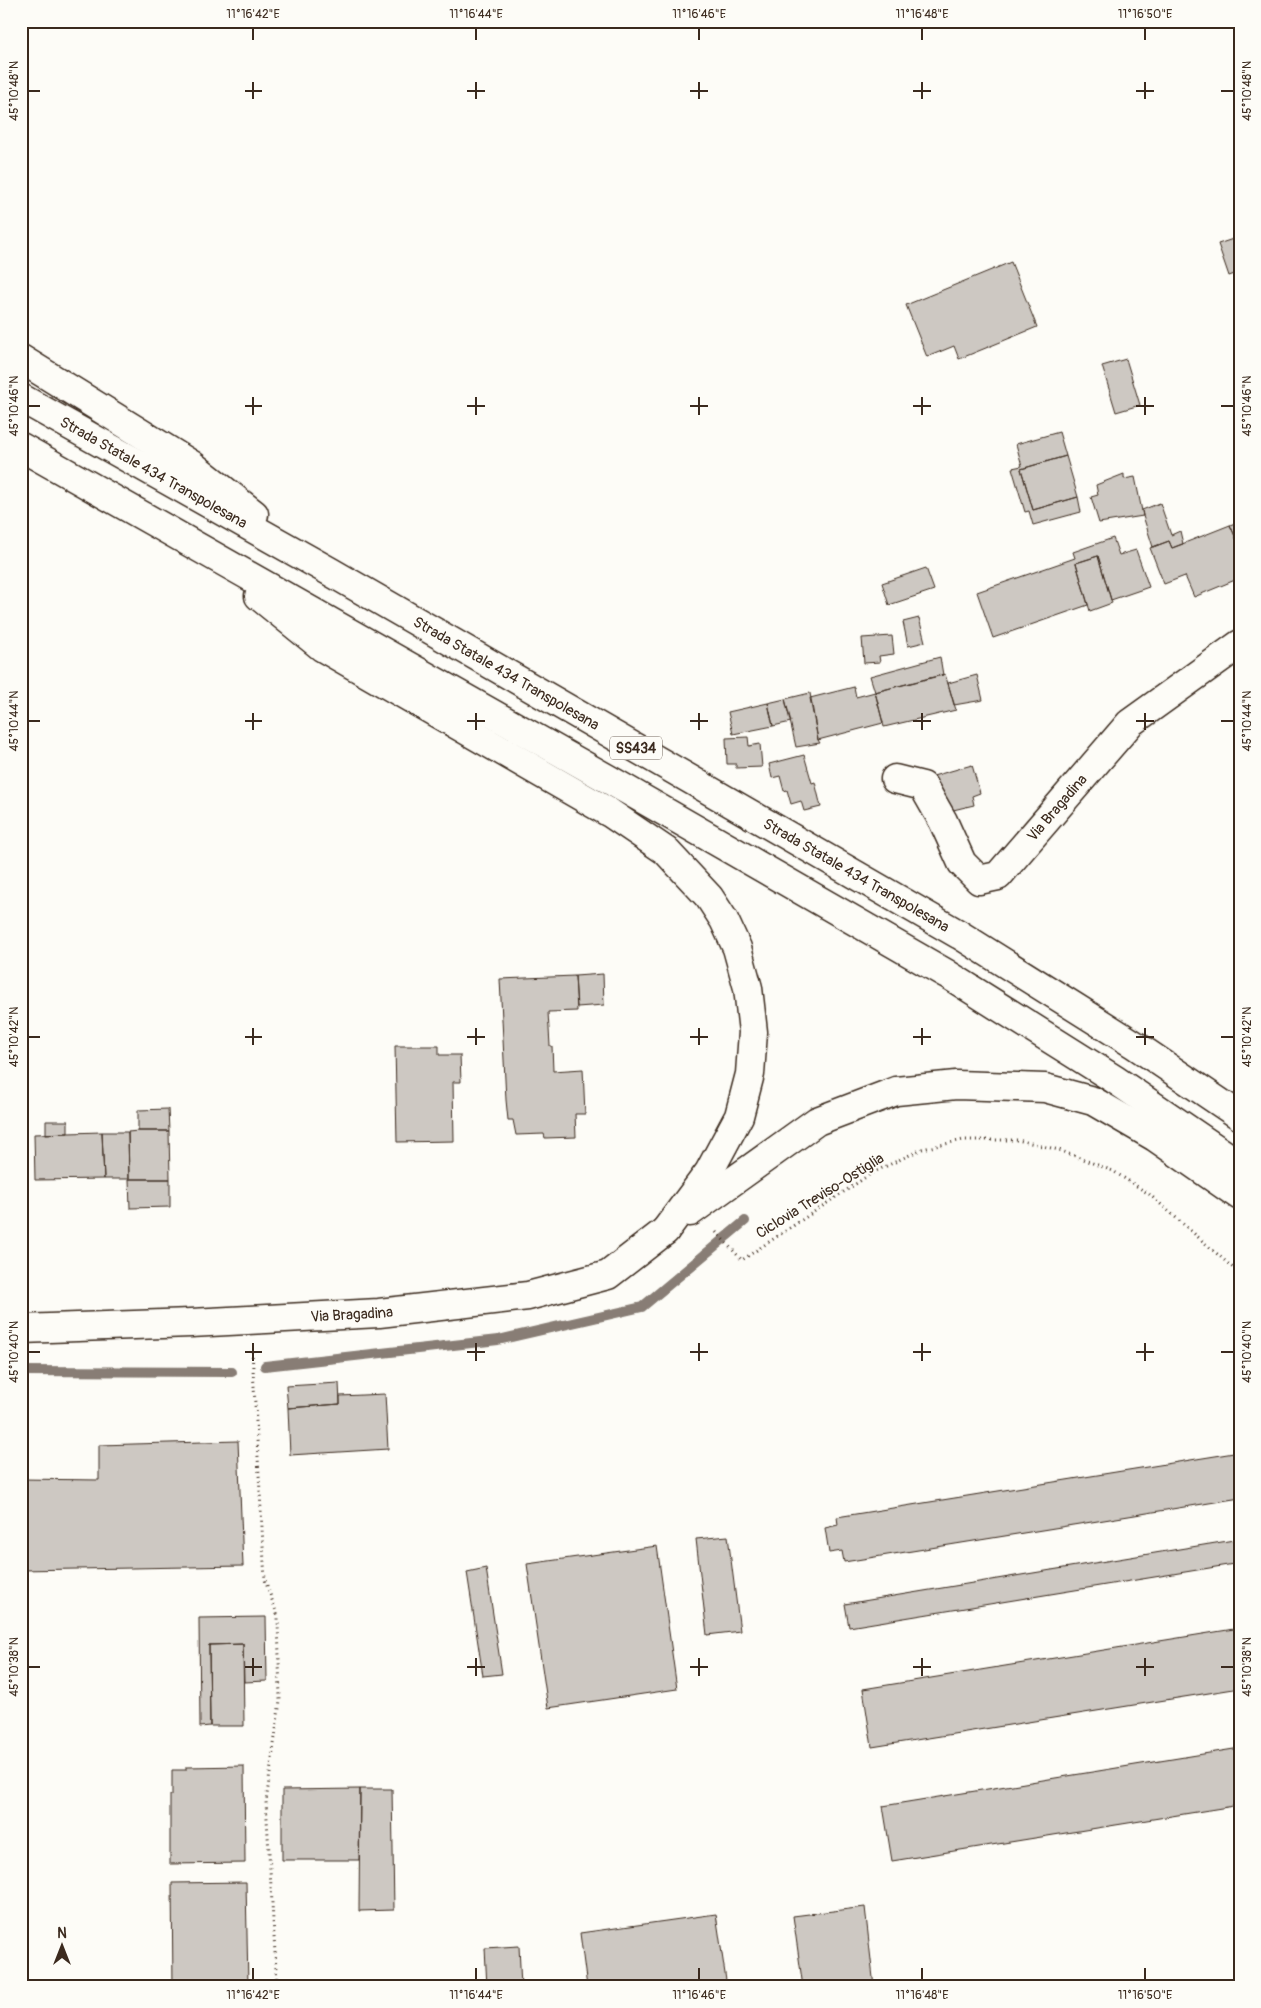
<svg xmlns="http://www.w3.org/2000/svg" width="1261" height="2008" viewBox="0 0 1261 2008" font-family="Pangolin,sans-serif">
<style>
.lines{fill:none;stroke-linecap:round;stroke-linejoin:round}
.stream{stroke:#887d74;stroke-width:10}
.building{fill:#cdc8c2;stroke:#3b2a1e}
.street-casing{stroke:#3b2a1e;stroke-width:31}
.secondary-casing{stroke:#3b2a1e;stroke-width:31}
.highway-casing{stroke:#3b2a1e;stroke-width:31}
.path{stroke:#3b2a1e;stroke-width:3;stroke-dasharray:1 4;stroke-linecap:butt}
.street{stroke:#fdfcf7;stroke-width:28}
.secondary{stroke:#fdfcf7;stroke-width:28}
.highway{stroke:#fdfcf7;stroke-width:28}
.ticks{fill:none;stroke:#3b2a1e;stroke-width:2}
.labels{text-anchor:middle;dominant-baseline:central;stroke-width:4;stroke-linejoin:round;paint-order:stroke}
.shield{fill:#fdfcf7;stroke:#75695f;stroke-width:1}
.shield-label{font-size:14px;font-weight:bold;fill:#3b2a1e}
.street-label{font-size:15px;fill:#3b2a1e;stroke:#fdfcf7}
.neatline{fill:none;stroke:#3b2a1e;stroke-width:2}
.ticks-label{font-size:12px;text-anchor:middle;fill:#3b2a1e}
</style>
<rect width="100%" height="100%" fill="#fdfcf7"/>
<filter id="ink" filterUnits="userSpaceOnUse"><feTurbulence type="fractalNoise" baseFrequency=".02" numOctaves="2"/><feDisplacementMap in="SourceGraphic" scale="10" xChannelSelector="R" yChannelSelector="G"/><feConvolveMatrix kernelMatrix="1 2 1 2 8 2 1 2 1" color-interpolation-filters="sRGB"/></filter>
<g filter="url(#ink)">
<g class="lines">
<path class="stream" d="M265,1366L498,1340L642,1307L745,1221
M21,1371L232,1372"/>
</g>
<path class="building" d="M1236,238L1240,249V272L1229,276L1218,244Z
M1011,262L1037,327L959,359L954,346L927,357L906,305Z
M1126,359L1140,405L1116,412L1102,366Z
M1059,432L1066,456L1021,469L1033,510L1078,497L1081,512L1033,525L1029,511L1025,512L1012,468L1022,466L1016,444Z
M1066,456L1078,497L1033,510L1021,469Z
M1124,474V479L1135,477L1143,516L1099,523L1091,497L1098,495L1096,485Z
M1160,503L1171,535L1180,531L1183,544L1172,548L1169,541L1153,547L1143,516L1142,510Z
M1240,521V547L1230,525Z
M1230,525L1240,547V578L1194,597L1185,576L1164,584L1150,548L1169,541L1172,548Z
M1113,538L1119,555L1136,550L1149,587L1111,600L1098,556L1076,563L1088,605L993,638L977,592L1075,558L1073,552Z
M1098,556L1112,603L1090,611L1076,563Z
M926,568L934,590L889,605L882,583Z
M919,618L925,642L908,646L903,622Z
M892,636L894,654L879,656L880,662L864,663L862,638Z
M940,657L943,675L875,692L870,676Z
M945,674L956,710L884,727L875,692Z
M977,675L983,700L954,705L948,683Z
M854,687L856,697L875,692L883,723L818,740L810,698Z
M810,693L818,740L820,743L796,747L785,699Z
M785,699L791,722L773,726L768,703Z
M768,703L773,726L733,734L728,712Z
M748,737L749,746L760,744L762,767L736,768V764H727L726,738Z
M804,755L812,783L815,782L821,807L804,811L801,801L791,804L787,790L784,791L780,776L772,778L769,764Z
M972,765L980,793L972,796L974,805L949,811L941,805L933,776Z
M603,974L604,1005L577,1007L575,976Z
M575,976L577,1011L548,1012L550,1046H552L553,1071L583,1069L585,1114H575L576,1137L545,1138L544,1134L516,1135L513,1120H508L506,1100L500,979Z
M395,1046H439V1055H460L461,1082H453L454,1141L397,1142Z
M168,1109L169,1131H138V1110Z
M46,1121H68V1133L46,1134Z
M138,1131H169L170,1179H129L128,1132Z
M102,1132H128L129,1179H104Z
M102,1132L104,1179L35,1180L34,1134Z
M129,1179H170V1207L130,1208Z
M339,1383L340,1404L288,1408L286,1386Z
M385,1394L388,1449L290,1455L288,1408L340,1404V1396Z
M238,1441L243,1566L21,1570V1479L99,1480V1445Z
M1240,1452V1498L844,1562L842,1551L829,1553L825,1528L838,1525L837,1517Z
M728,1536L740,1631L707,1635L696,1539Z
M1240,1539V1563L849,1627L845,1604Z
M657,1546L677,1689L548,1708L527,1564Z
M486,1568L502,1674L483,1676L467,1572Z
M266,1617L267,1681L244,1682L243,1644L209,1645L210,1726L200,1727L199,1618Z
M1240,1628V1688L872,1747L863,1689Z
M243,1644L244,1726H210L209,1645Z
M1240,1748V1805L892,1861L883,1806Z
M244,1766L245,1863L170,1864V1795H172V1770H186V1767Z
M360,1789L359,1860H282V1790Z
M360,1789H392L394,1910L359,1911Z
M246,1882L248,1987H173L172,1883Z
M865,1907L874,1987H803L793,1916Z
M716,1914L727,1987H587L580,1933Z
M519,1946L521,1987H487L485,1948Z"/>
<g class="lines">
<g class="street-casing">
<g id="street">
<path id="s1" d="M895,779L923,786L943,821L962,863L979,880L998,876L1130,723L1240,644"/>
</g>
</g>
<g class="secondary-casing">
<g id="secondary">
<path id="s2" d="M21,1329L191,1323L379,1313L528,1296L608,1275L665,1231"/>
</g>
</g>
<g class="highway-casing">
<g id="highway">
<path d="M21,359L192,465L254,514"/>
<path id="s3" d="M21,398L329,571L960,935L1135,1045L1240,1116"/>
<path d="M21,447L608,779L947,974L1114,1079L1240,1165"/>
<path d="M259,596L322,647L610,813L666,851L709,897L724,920L737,948L748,988L753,1032L750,1074L739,1116L709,1172L665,1231"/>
<path d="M690,1212L817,1121L896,1091L956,1085L1045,1088L1093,1101L1155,1137L1240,1196"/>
</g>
</g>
<path class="path" d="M716,1232L742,1260L872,1173L922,1149L963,1140H1018L1059,1150L1113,1171L1149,1194L1240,1274
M252,1351L265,1580L278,1617L280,1701L266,1802L277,1987"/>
<use href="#street" class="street"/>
<use href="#secondary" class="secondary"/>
<use href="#highway" class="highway"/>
</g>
</g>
<path class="ticks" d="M253,28V40M476,28V40M699,28V40M922,28V40M1145,28V40M253,82V99M476,82V99M699,82V99M922,82V99M1145,82V99M28,91H40M245,91H262M467,91H485M690,91H708M913,91H931M1136,91H1154M1221,91H1234M253,397V415M476,397V415M699,397V415M922,397V415M1145,397V415M28,406H40M245,406H262M467,406H485M690,406H708M913,406H931M1136,406H1154M1221,406H1234M253,713V730M476,713V730M699,713V730M922,713V730M1145,713V730M28,721H40M245,721H262M467,721H485M690,721H708M913,721H931M1136,721H1154M1221,721H1234M253,1028V1045M476,1028V1045M699,1028V1045M922,1028V1045M1145,1028V1045M28,1037H40M245,1037H262M467,1037H485M690,1037H708M913,1037H931M1136,1037H1154M1221,1037H1234M253,1343V1361M476,1343V1361M699,1343V1361M922,1343V1361M1145,1343V1361M28,1352H40M245,1352H262M467,1352H485M690,1352H708M913,1352H931M1136,1352H1154M1221,1352H1234M253,1658V1676M476,1658V1676M699,1658V1676M922,1658V1676M1145,1658V1676M28,1667H40M245,1667H262M467,1667H485M690,1667H708M913,1667H931M1136,1667H1154M1221,1667H1234M253,1968V1980M476,1968V1980M699,1968V1980M922,1968V1980M1145,1968V1980"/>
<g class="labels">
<rect class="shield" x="610" y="736.5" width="52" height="23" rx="4"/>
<g class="shield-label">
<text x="636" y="748">SS434</text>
</g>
<g class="street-label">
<text stroke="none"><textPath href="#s3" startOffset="152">Strada Statale 434 Transpolesana</textPath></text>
<text stroke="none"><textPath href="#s3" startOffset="558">Strada Statale 434 Transpolesana</textPath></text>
<text stroke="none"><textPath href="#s1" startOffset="249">Via Bragadina</textPath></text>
<text stroke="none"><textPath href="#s3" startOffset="962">Strada Statale 434 Transpolesana</textPath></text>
<text transform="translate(820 1196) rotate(-32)">Ciclovia Treviso-Ostiglia</text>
<text stroke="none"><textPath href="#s2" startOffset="331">Via Bragadina</textPath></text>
</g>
</g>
<rect width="1261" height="2008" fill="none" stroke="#fdfcf7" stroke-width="55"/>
<g transform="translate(62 1946)" stroke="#fdfcf7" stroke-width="4" paint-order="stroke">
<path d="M0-4L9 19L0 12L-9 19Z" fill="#3b2a1e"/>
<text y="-8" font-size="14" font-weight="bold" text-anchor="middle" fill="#3b2a1e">N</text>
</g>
<rect x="28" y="28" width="1206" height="1952" class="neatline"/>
<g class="ticks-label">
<text x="253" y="18">11°16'42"E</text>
<text x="476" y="18">11°16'44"E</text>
<text x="699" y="18">11°16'46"E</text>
<text x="922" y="18">11°16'48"E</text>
<text x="1145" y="18">11°16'50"E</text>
<text transform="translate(14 91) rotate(-90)" y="4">45°10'48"N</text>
<text transform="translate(1247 91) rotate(-90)" y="4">45°10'48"N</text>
<text transform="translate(14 406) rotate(-90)" y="4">45°10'46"N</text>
<text transform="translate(1247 406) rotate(-90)" y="4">45°10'46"N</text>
<text transform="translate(14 721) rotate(-90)" y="4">45°10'44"N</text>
<text transform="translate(1247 721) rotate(-90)" y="4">45°10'44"N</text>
<text transform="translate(14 1037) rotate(-90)" y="4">45°10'42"N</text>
<text transform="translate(1247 1037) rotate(-90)" y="4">45°10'42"N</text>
<text transform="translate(14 1352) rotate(-90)" y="4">45°10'40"N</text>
<text transform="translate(1247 1352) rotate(-90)" y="4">45°10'40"N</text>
<text transform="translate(14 1667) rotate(-90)" y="4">45°10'38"N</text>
<text transform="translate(1247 1667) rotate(-90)" y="4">45°10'38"N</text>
<text x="253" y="1999">11°16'42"E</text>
<text x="476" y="1999">11°16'44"E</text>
<text x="699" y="1999">11°16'46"E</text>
<text x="922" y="1999">11°16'48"E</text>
<text x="1145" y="1999">11°16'50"E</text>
</g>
</svg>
